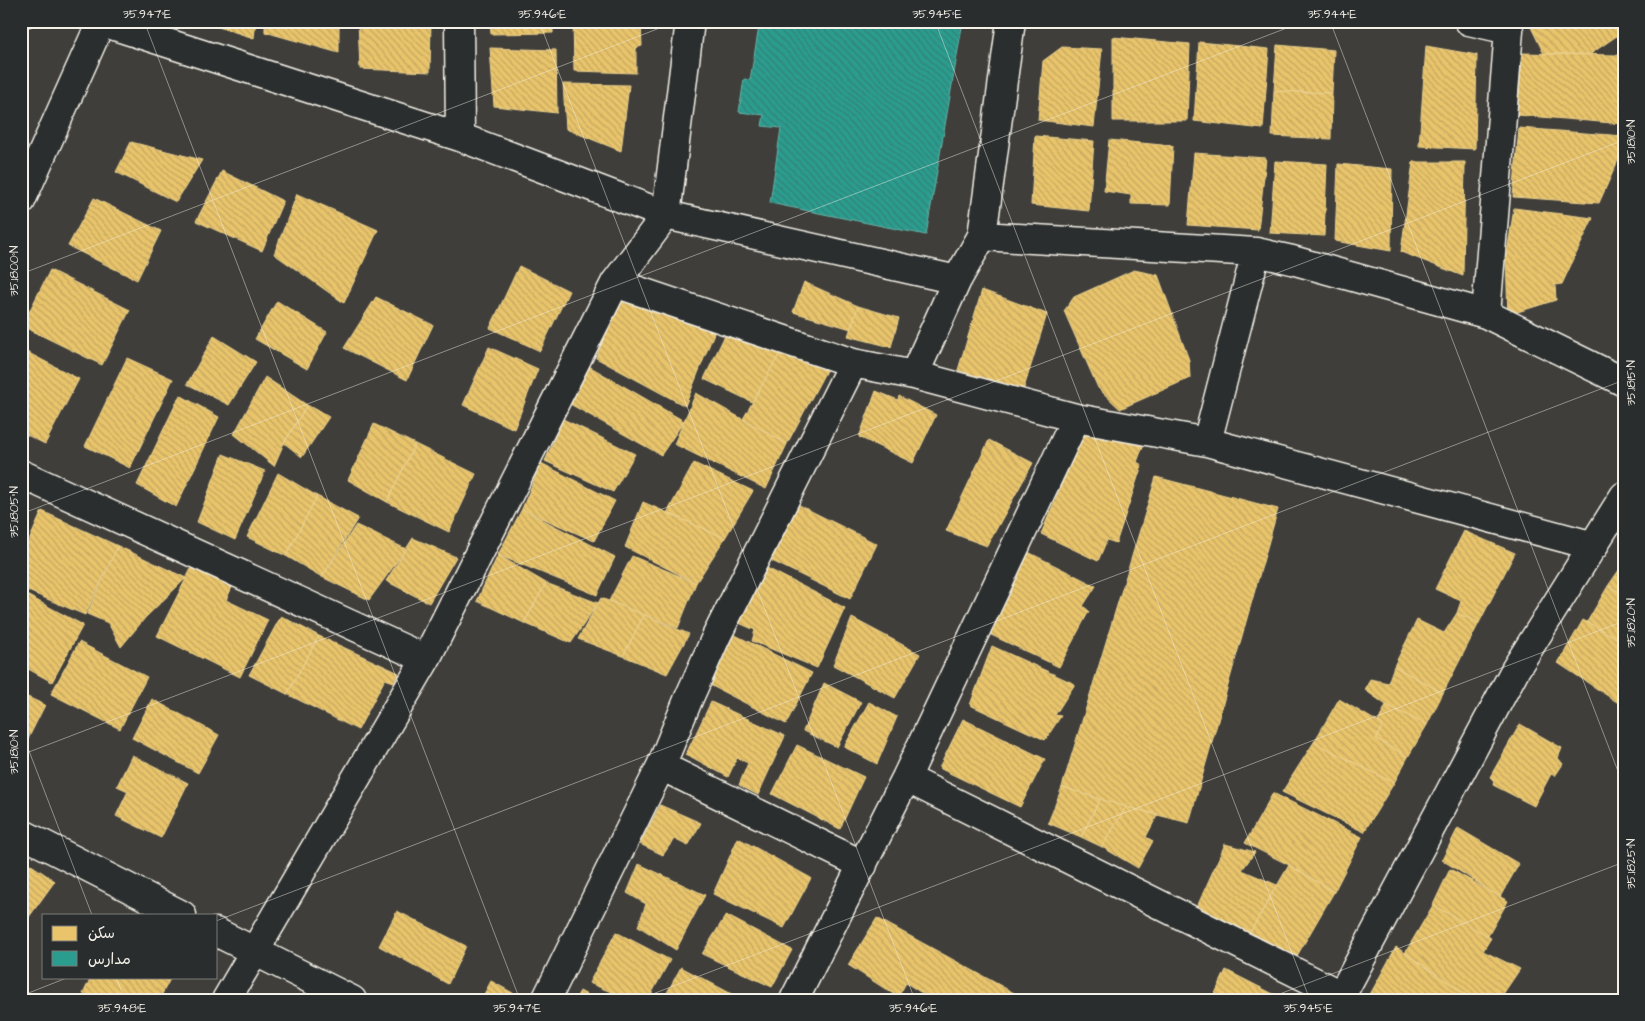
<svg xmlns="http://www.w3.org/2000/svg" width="1645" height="1021" viewBox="0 0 1645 1021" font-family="'Architects Daughter','Playpen Sans Arabic',sans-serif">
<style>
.homes{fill:url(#homes-back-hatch);stroke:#ecd290}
.schools{fill:url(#schools-back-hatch);stroke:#67b6aa}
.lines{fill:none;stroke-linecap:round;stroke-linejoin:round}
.minor-casing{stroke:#f4f1e8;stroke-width:31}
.major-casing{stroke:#f4f1e8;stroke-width:31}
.minor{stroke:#2a2d2e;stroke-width:28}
.major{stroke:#2a2d2e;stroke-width:28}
.ticks{fill:none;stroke:#f4f1e8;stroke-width:1;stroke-opacity:0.45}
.neatline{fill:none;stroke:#f4f1e8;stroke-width:2}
.ticks-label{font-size:12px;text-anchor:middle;fill:#f4f1e8}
</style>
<defs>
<pattern id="homes-back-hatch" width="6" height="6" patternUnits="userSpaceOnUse" patternTransform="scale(1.25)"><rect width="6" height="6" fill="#e9c46a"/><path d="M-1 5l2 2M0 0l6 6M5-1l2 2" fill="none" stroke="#c1a561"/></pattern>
<pattern id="schools-back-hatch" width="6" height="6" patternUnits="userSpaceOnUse" patternTransform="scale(1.25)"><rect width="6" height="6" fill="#2a9d8f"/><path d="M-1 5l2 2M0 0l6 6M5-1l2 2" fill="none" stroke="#357f75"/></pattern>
</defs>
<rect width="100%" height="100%" fill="#3f3e3a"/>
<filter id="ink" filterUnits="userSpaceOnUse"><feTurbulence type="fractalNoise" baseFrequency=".02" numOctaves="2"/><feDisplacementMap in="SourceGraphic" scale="10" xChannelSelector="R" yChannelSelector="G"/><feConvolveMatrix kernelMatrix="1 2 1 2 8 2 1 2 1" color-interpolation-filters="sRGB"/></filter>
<g filter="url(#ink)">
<path class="homes" d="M199,21H256L254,38Z
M265,21H339V53L265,32Z
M358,21H431L430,72L360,69Z
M490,21H553V33L491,34Z
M573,21H641L642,46L636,48V73L574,71Z
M1528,21H1624V31L1589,55L1544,54Z
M1113,37L1190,44L1187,121H1113Z
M1199,42L1269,49L1263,129L1194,121Z
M1277,45L1334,50L1332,93L1274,91Z
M1426,46L1477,55L1475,149L1419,146Z
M1062,47L1102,49L1094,127L1038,120L1043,61Z
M490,48L556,50L557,113L494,106Z
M1521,53L1618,55L1624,95V124L1517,115Z
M563,84L629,85L621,151L566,129Z
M1274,91L1332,93L1331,139L1272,136Z
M1519,128L1624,136V147L1599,203L1513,197Z
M1035,136L1094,141L1089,211L1031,205Z
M1109,140L1173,146L1170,205L1131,204V195L1104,191Z
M131,142L202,160L176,202L116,172Z
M1194,153L1266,158L1258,230L1188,225Z
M1275,161L1327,164L1324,236L1270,233Z
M1413,162H1465L1463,276L1401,252Z
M1338,164L1392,169L1391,251L1335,241Z
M222,171L283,201L262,251L196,221Z
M297,194L378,230L344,303L274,254Z
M94,198L161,231L137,280L68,246Z
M1514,208L1593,218L1562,284L1555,285L1556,300L1508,315L1506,259Z
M519,266L569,291L540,351L490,328Z
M50,270L130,310L102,365L22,326Z
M1134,270L1158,275L1189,360L1190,378L1120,409L1098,388L1064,311L1074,297Z
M804,282L858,306L851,329L793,312Z
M982,290L1047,314L1023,391L958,370Z
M621,294L718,323L685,406L596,358Z
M376,297L433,325L407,380L344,348Z
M277,301L327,332L307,369L255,339Z
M858,306L899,318L891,347L848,336Z
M727,331L784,346L752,402L704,379Z
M214,336L256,362L229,405L187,384Z
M784,346L829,365L787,444L743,419Z
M489,347L538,369L514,429L463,405Z
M21,349L79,379L45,444L21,432Z
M127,358L173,379L130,468L85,446Z
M587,365L684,421L661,455L570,404Z
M265,377L307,405L284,443L274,466L234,434Z
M876,391L898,400L899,396L936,415L913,463L859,437Z
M696,393L787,444L766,489L674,444Z
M180,395L219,417L176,507L137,485Z
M307,405L329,417L302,457L284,443Z
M563,419L635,454L613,492L545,461Z
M1078,423L1145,441L1137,462L1142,465L1116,543L1107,540L1098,561L1041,534L1071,462L1065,454Z
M374,424L415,444L387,502L348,480Z
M989,440L1033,463L987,546L946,531Z
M415,444L476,474L449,532L387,502Z
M223,454L265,471L235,540L197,522Z
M541,463L615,501L594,541L522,509Z
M694,463L753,491L725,538L667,513Z
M278,473L317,496L286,556L247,537Z
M1156,477L1278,509L1189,823L1126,807L1062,787Z
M317,496L358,518L322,577L286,556Z
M643,502L725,538L696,583L625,547Z
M795,503L877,544L850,599L772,561Z
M522,509L615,557L597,595L498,555Z
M42,511L118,546L85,615L21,588V559Z
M356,525L406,549L369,600L322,577Z
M1464,531L1515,553L1479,623L1457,613L1461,601L1435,589Z
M413,538L456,557L429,603L386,581Z
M118,546L186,578L145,618L121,647L108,623L87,614Z
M1024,550L1096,586L1083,606L1089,611L1059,667L987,633Z
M498,555L546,583L524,623L477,601Z
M632,556L696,583L678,628L609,601Z
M195,561L235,581L226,600L268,620L240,677L157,636Z
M1624,563V594L1608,586Z
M765,567L845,608L817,668L752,641L755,630L739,623Z
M546,583L598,603L571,643L524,623Z
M1608,586L1624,594V642L1587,622Z
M21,592L83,625L52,682L21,665Z
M601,598L644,615L623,656L578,639Z
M1457,613L1479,623L1443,693L1394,666L1417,620L1444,633Z
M644,615L689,634L667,674L623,656Z
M281,616L319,636L287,694L249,675Z
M852,618L920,654L895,698L833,665Z
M1583,620L1624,642L1623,706L1558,663Z
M733,634L812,673L786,724L708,684Z
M319,636L399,673L394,682L385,679L358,730L287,694Z
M79,642L147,677L120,729L51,694Z
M992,646L1075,684L1055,715L1061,716L1045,740L970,705Z
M1394,666L1443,693L1427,725L1386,705L1365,690L1370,679L1388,683Z
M824,683L861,702L837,747L803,731Z
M21,694L45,705L21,753Z
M152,699L219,735L198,773L132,738Z
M1339,699L1383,725L1376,739L1408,757L1394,783L1314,742Z
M711,702L785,736L758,795L739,785L748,763L737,758L728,777L686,754Z
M869,702L897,717L877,764L844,747Z
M1386,705L1427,725L1408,757L1376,739L1383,725L1378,722Z
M963,719L1045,759L1020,807L939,768Z
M1520,724L1562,748L1558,758L1563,764L1555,776L1551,774L1534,806L1493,785L1494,781L1490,777Z
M1314,742L1394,783L1364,832L1282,792Z
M797,745L864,777L840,829L772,794Z
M132,755L188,783L161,838L116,816L128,791L117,786Z
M1062,787L1100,799L1081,837L1048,823Z
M1273,793L1362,837L1334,892L1289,865L1245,843Z
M1100,799L1126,807L1102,847L1081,837Z
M660,805L701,823L688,846L674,839L663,855L640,844Z
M1126,807L1158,814L1146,837L1153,841L1138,868L1102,847Z
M1458,828L1519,864L1500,897L1442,860Z
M738,838L811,878L784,928L713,894Z
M1225,844L1255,852L1242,870L1277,885L1248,936L1196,909Z
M21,858L55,881L29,917L21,912Z
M639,864L705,895L676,950L638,926L646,904L627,893Z
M1289,865L1334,892L1294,961L1248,936Z
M1450,869L1508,901L1488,936L1433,905Z
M1433,905L1491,938L1483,951L1520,969L1499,1000H1474L1405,953Z
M397,911L466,946L448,984L379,946Z
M21,914L29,917L21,936Z
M726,915L792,950L772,987L702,954Z
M877,918L1025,999L1024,1000H933L906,983L898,997L848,965Z
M616,932L670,960L648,1000H631L589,983Z
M1396,947L1405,953L1474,1000H1367Z
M681,967L743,1000H663Z
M1226,970L1285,1000H1212Z
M91,977H171L159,1000H94L83,994Z
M491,981L520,997L519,1000H481Z
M580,991L596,1000H575Z"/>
<path class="schools" d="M760,21H963L926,235L770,203L781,128L762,126L764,115L739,112L744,79L750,80Z"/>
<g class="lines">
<g class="minor-casing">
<path id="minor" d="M99,21L460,137L666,215L957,280
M459,21L460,137
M1469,21L1509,30L1486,314
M21,201L101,22
M982,236L1256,252L1292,260L1486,314L1624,382
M615,283L853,363L914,375L1076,418L1207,442L1594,546
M914,375L957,280L982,236L1011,21
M1207,442L1256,252
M21,474L426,659
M661,766L863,865
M906,778L1341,995
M21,833L182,915
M216,932L352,1000
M226,1000L426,659L615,283L666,215L690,21
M546,1000L661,766L688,700L716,637L853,363
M794,1000L906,778L1076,418"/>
</g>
<g class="major-casing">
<path id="major" d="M1339,1000L1515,670L1624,496"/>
</g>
<use href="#minor" class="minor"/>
<use href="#major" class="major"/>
</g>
</g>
<path class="ticks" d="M144,21L520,1000M539,21L915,1000M935,21L1310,1000M1330,21L1624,787M21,33L51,21M21,274L678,21M21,514L1305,21M21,730L92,915M21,755L1624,140M216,921L1624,380M116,977L125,1000M21,996L69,977M637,1000L1624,621M1264,1000L1624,862"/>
<rect width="1645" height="1021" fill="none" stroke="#2a2d2e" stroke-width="55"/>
<rect x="42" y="914" width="175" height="65" fill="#2a2d2e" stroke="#7b7b78"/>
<rect x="52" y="926" width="25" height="15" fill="#e9c46a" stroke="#7b7b78"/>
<text x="88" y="938" font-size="15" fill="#f4f1e8">سكن</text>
<rect x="52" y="951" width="25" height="15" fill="#2a9d8f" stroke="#7b7b78"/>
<text x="88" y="964" font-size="15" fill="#f4f1e8">مدارس</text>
<rect x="28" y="28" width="1590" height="966" class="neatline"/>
<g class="ticks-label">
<text x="147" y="18">35.947°E</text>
<text x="542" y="18">35.946°E</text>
<text x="937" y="18">35.945°E</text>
<text x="1332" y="18">35.944°E</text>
<text transform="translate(1631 142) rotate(-90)" y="4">35.1810°N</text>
<text transform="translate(14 271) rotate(-90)" y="4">35.1800°N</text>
<text transform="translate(1631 383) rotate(-90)" y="4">35.1815°N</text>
<text transform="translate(14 512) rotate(-90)" y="4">35.1805°N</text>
<text transform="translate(1631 623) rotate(-90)" y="4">35.1820°N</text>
<text transform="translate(14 752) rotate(-90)" y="4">35.1810°N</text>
<text transform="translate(1631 864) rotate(-90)" y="4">35.1825°N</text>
<text x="122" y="1012">35.948°E</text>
<text x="517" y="1012">35.947°E</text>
<text x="913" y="1012">35.946°E</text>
<text x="1308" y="1012">35.945°E</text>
</g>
</svg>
